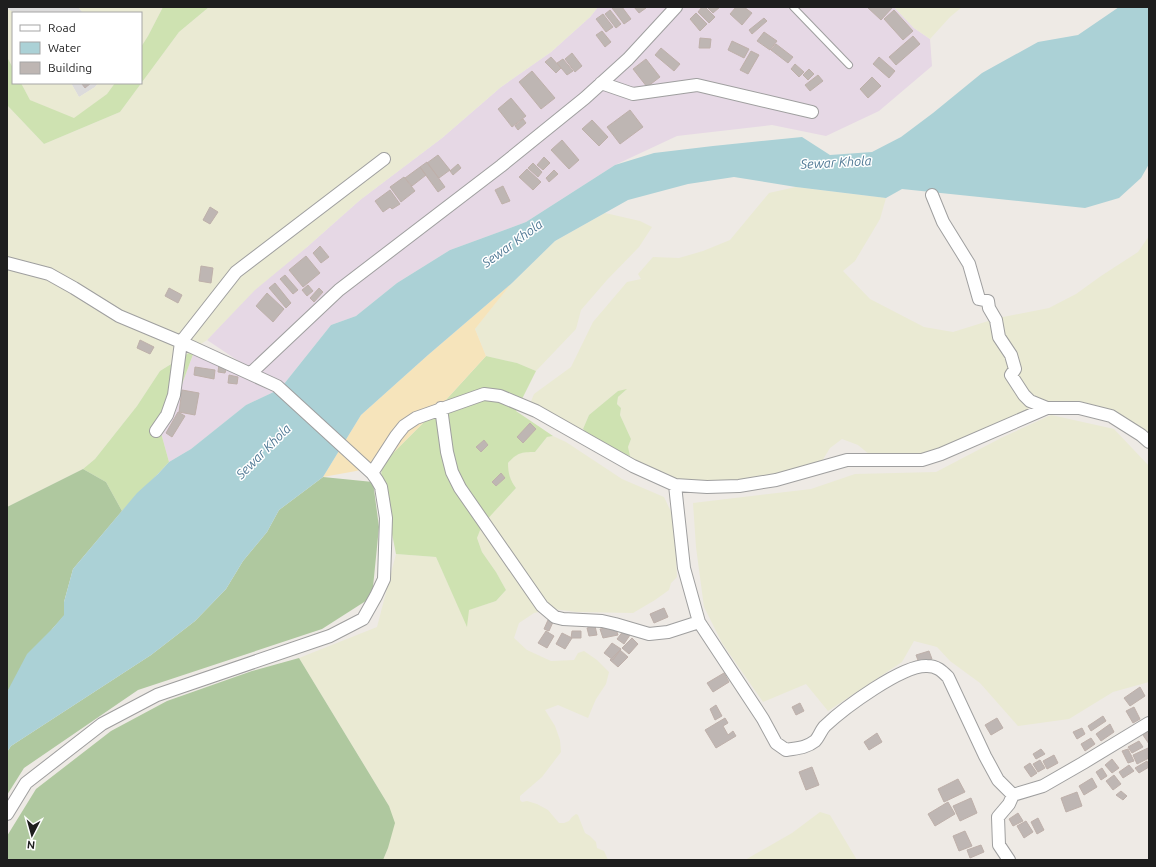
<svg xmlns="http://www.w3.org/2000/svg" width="1156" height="867" viewBox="0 0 1156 867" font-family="Ubuntu,sans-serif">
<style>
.residential{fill:#dcdbdb}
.industrial{fill:#e6d8e5}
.farmland{fill:#eaead3}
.grass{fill:#cee2b1}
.forest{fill:#afc89f}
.sand{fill:#f6e4bb}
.water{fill:#abd1d6}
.building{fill:#beb6b3;stroke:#beb0aa}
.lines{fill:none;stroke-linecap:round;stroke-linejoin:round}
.lane-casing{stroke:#9f9f9f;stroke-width:8}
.street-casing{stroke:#9f9f9f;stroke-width:14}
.lane{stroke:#fff;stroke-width:6}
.street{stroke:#fff;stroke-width:12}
.labels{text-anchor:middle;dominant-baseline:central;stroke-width:3;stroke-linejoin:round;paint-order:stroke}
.water-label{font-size:13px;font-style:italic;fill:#4f7894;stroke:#fff}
</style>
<rect width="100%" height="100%" fill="#eeeae5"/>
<path class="residential" d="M7,7H78L83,13H16L7,9Z
M71,83H98L95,87L79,97Z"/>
<path class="industrial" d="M598,7H894L914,28L930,39L932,66L879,111L826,136L772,125L677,136L615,165L526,222L450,250L397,283L356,316L331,325L280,389L246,405L191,449L169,462L161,433L181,387L195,349L246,366L207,340L254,290L307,247L360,200L442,138L501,87L551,52L590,17Z"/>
<path class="farmland" d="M78,7H163L148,36L141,47V13H83Z
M209,7H598L590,17L551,52L501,87L442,138L360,200L307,247L255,290L207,340L160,371L137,406L95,459L83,469L7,507V105L44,144L120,112L179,32Z
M894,7H962L950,17L930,39L914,28Z
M7,9L16,13H13V68L7,57Z
M21,83H71L79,97L95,87L98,83H115L107,94L74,119L30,100Z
M796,187L886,198L880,219L855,261L843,271L870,299L924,327L953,332L998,318L1049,308L1076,294L1101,276L1138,252L1149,236V450L1111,418L1034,405L1003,424L930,460L870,455L858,445L842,439L830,448L822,461L823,468L715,490L631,467L628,447L631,439L620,415L621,408L617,404L618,397L626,390L618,391L589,415L583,429L575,427L530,404L534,394L571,367L593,322L627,282L641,279L638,274L653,257L679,258L703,251L730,240L769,193Z
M605,213L640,221L652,227L639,247L607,280L581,310L576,329L536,371L517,363L486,356L475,329L511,284L555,241Z
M1051,415L1114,429L1149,466V682L1113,692L1069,719L1018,726L980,683L950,661L937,647L914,641L902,662L828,711L806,684L763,702L722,643L704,607L696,547L693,503L811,489L855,474L936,472L1001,438Z
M553,436L566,442L622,479L664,497L674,518L677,577L671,583L669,590L655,600L633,613L577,612L553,609L534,613L519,623L514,638L527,650L551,661L574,660L578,653L584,651L597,660L609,672L606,684L596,699L588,718L558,705L545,710L555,726L560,740L561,752L542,777L520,796V800L522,802L527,801L537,804L548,810L559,823H564L569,821L572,817L576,814L578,815L585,833L590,836L596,842L597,848L604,851L608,860H383L388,848L389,806L299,658L377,627L396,554L436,557L467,626L468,610L496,601L506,590L496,572L482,552L477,538L481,525L516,488L511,481L508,471V463L515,455L524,452H535L547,437Z
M820,812L830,815L857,860H745L792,833Z"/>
<path class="grass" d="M163,7H209L179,32L120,112L44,144L7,105V57L13,68V83H21L30,100L74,118L107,94L115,83H141V47L148,36Z
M195,349L181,387L161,433L169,462C154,479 137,494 122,511L106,482L83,469L95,459L137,406L160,371Z
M486,356L517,363L536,371L516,411L553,436L547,437L535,452C521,452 517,453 508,463C508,473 510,480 516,488L482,525L477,538L482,552L496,572L506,590L496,601L469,610L467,627L436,557L396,554L381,478L382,464L444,402Z
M627,389L618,397L617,404L621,408L620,415L631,439L628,447L630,456L612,453L591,438L583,429L589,415L618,391Z"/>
<path class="forest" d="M83,469L106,482L122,511L73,569L64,602L65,615L53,628L7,692V507Z
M323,477L373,482L379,527L372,597L322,629L138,690L24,768L7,795V752L11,746L151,655L195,621L226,589L243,561L267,532L279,510Z
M299,658L389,806L395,823L388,848L383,860H7V836L36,789L111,731L167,701L252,671Z"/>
<path class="sand" d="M511,284L475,329L486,356L444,402L382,464L356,471L323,477L361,415L428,355Z"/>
<path class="water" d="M1119,7H1149V164L1141,178L1119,198L1085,208L902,189L886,198L796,187L734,177L688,184L628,200L555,241L511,284L428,355L361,415L323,477L279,510L267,532L243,561L226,589L195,621L151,655L11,746L7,752V692L27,654L53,628L64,615V602L73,569L137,493L158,474L169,462L191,449L246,405L280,389L331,325L356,316L397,283L450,250L526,222L615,165L654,153L713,146L802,137L830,155L872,152L901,137L933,113L982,73L1038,42L1078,35Z"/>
<path class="building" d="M614,7H622L631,19L624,24L612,8Z
M634,7H645L646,8L639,13Z
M702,7H705L715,17L709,23L698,12Z
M707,7H720L713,13Z
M736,7H744L752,13L742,25L730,14Z
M867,7H893L881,20Z
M610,10L621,24L616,28L605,14Z
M894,10L913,31L903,40L884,19Z
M696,13L707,24L700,31L690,19Z
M603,14L613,27L606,32L596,19Z
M764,18L767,21L752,34L749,30Z
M602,31L611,42L605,47L596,35Z
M764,32L777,41L770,50L757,41Z
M913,36L920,44L896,65L889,57Z
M700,38L711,39L710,48H699Z
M732,41L749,49L744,58L728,50Z
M776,44L793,57L788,63L771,50Z
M661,48L680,64L674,71L655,55Z
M751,51L759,55L748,74L740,70Z
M572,53L582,66L575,72L565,59Z
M551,57L561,68L556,73L545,62Z
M879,57L895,71L889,78L873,64Z
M563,59L573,71L567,75L557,63Z
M646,59L660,77L647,87L633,69Z
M795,64L804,72L799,77L791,69Z
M809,69L814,74L808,80L803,75Z
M532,71L555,98L541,109L519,82Z
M818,75L823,81L810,91L805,85Z
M872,77L881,86L868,98L860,89Z
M83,83H91L85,88L82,84Z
M511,98L526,116L512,127L498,109Z
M630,110L643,127L620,144L607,127Z
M523,119L526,123L518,130L515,126Z
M592,120L608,137L599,146L582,129Z
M562,140L579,160L569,169L551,150Z
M438,155L450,170L439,178L427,163Z
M544,157L550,163L543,170L537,165Z
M427,162L445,187L438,192L420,167Z
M533,163L542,172L538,177L528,168Z
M458,164L461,168L453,175L450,171Z
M420,167L426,175L412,186L405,178Z
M527,169L541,182L533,190L519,177Z
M554,170L558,174L549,182L546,178Z
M404,177L415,191L401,202L390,187Z
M503,186L510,201L502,204L495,190Z
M390,190L400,204L392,209L390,207L383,212L375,201Z
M210,207L218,212L210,224L203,220Z
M320,246L329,257L321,263L313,253Z
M306,256L320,273L303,287L289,270Z
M201,266L213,268L211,283L199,281Z
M285,275L298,290L293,294L280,279Z
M275,283L291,303L286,308L269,288Z
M308,285L313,291L307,296L302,290Z
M169,288L182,295L178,303L165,296Z
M319,288L323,292L314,302L310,298Z
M267,293L284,309L273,322L256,306Z
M140,340L154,347L150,354L137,348Z
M219,364L227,366L225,373L218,372Z
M195,367L215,370L214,379L194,375Z
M229,375L238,377L237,384L228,383Z
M182,390L199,393L195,415L179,412Z
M178,412L185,416L172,437L166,433Z
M530,423L536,429L523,443L517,437Z
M484,440L488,445L481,452L476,447Z
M501,473L505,478L496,486L492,482Z
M664,608L668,617L654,623L650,614Z
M548,620L553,622L549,631L544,629Z
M595,626L597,635L589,636L587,628Z
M615,626L618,635L603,638L600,629Z
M624,630L630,635L624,644L617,639Z
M546,631L554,636L547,648L538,643Z
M572,631H581V638H571Z
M562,633L572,638L565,649L556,644Z
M632,638L638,644L629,654L622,648Z
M612,643L621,649L613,660L604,653Z
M620,650L628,657L618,667L610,660Z
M929,651L932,659L919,663L916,655Z
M724,673L729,682L713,692L707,683Z
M1140,687L1145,696L1130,706L1124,698Z
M800,703L804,711L796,715L792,707Z
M716,705L722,716L715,720L710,709Z
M1134,707L1140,719L1133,723L1126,711Z
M1103,716L1106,721L1091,731L1088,726Z
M725,718L728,723L723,726L728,735L733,731L736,736L716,748L705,730Z
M997,718L1003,728L991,735L985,725Z
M1110,724L1114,732L1101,741L1096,734Z
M1082,728L1085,734L1077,739L1073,732Z
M1149,731V744L1143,735Z
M877,733L882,742L869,750L864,742Z
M1091,738L1095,744L1085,751L1081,744Z
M1139,741L1143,747L1132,753L1128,747Z
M1148,748L1149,758L1137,764L1133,755Z
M1041,749L1045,754L1036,759L1033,754Z
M1128,749L1134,761L1128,763L1122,751Z
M1054,755L1058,763L1047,769L1043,761Z
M1112,759L1119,768L1112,773L1105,765Z
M1040,760L1045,768L1038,772L1033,764Z
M1147,761L1149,767L1139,773L1135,768Z
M1030,763L1037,773L1031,777L1024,767Z
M1129,765L1134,771L1123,778L1119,772Z
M812,767L819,785L806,790L799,772Z
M1102,768L1107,776L1101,780L1096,772Z
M1114,775L1121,784L1113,790L1106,781Z
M1092,778L1097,787L1084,795L1079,786Z
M958,779L965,792L944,802L938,789Z
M1121,791L1127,796L1123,800L1116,795Z
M1077,792L1082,806L1066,812L1061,798Z
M971,798L977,813L960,821L953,806Z
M948,802L955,814L935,826L928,814Z
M1018,813L1023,821L1013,826L1009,819Z
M1038,818L1044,830L1037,834L1031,822Z
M1026,821L1033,832L1024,838L1017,826Z
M965,831L972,846L959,851L953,836Z
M981,845L984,852L970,858L967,850Z"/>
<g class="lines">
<g class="lane-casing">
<path id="lane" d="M793,7L849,65"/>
</g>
<g class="street-casing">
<path id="street" d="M601,83L633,94L697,85L812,112
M932,195L943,222L969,264L979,299L988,301L989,308L996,320L999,337L1011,355L1015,369L1011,375L1024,395L1030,401L1047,408
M7,263L49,274L74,288L119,316L181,342L277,386L372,473L396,436L404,426L416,418L484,394L500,396L536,411L633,466L675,485L707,487L739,486L776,480L847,460H922L941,454L1047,408H1079L1111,416L1141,435L1149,442
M251,373L339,290L501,166L585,98L628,59L676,7
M441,408L447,452L452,472L460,488L542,606L555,617L563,619L602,621L615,624L649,634L668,632L699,622
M156,431L167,415L174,395L181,342L236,272L384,159
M675,485L684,568L699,622L763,719L776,743L786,750C797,748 806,748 815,741C819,737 821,730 825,726C844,708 902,665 927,666C937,666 942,671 948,677L985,756L998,780L1013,795
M7,814L26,783L102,724L157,695L330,636L363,619L376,596L384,579L386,518L381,487L377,480L372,473
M1009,860L999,845L998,817L1009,804L1013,795L1043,786L1083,763L1149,723"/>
</g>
<use href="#lane" class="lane"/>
<use href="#street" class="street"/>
</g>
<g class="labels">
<g class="water-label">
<text transform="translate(836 162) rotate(-3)">Sewar Khola</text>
<text transform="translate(512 243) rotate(-36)">Sewar Khola</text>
<text transform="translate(263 451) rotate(-45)">Sewar Khola</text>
</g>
</g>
<rect width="1156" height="867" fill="none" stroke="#1e1e1e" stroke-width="16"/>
<rect x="12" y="12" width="130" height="72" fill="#ffffff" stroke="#a5a5a5"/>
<rect x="20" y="25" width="20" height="6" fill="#ffffff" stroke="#a5a5a5"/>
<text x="48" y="32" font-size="12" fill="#1e1e1e">Road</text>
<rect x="20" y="42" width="20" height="12" fill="#abd1d6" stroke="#a5a5a5"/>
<text x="48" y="52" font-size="12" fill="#1e1e1e">Water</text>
<rect x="20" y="62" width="20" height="12" fill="#beb6b3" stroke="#a5a5a5"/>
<text x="48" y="72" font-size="12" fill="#1e1e1e">Building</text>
<g transform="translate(32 835) rotate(186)" stroke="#ffffff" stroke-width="3" paint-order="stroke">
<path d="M0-3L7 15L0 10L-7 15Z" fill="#1e1e1e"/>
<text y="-6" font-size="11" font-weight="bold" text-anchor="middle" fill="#1e1e1e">N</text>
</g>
</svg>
